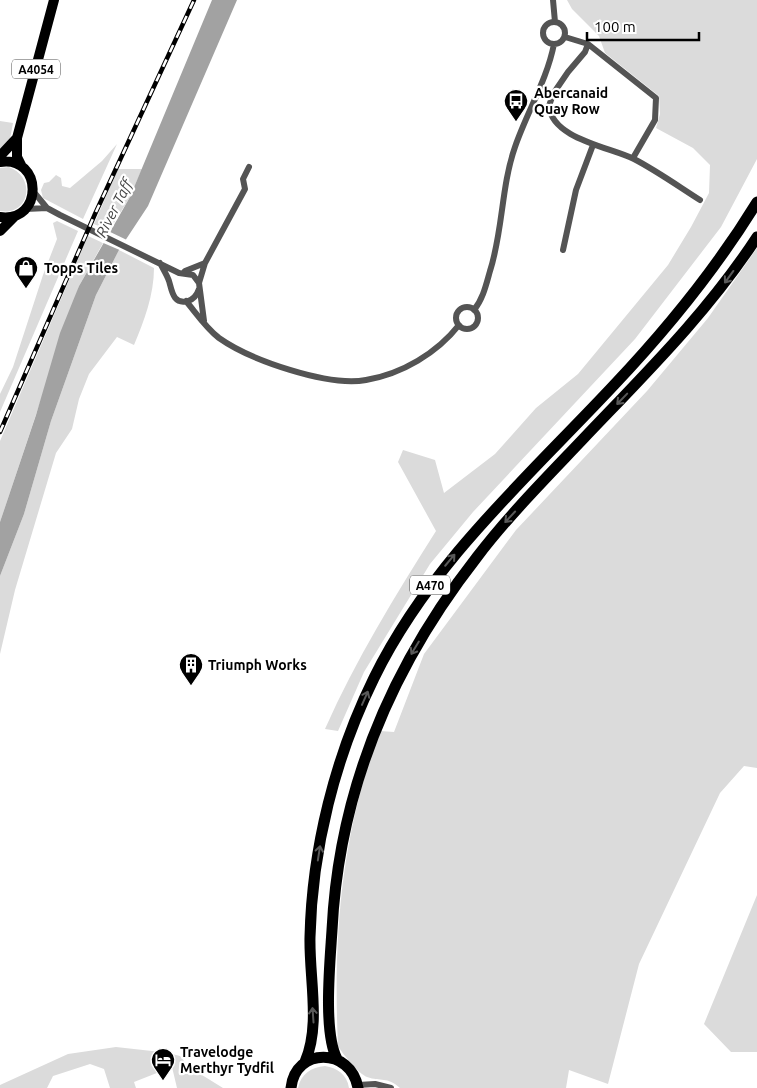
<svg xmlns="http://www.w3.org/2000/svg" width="757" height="1088" viewBox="0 0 757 1088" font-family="Ubuntu,sans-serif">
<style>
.green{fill:#dbdbdb}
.water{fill:#a2a2a2}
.pier{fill:#fff}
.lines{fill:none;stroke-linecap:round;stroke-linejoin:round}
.minor{stroke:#545454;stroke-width:6}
.primary{stroke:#000;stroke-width:10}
.trunk{stroke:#000;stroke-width:11}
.rail-casing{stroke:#000;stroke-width:4.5}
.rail{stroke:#fff;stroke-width:2.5;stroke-dasharray:8;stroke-linecap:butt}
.oneway{stroke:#595959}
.labels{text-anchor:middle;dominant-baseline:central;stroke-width:4.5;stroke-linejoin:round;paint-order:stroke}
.shield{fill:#fff;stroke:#4c4c4c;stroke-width:1}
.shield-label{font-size:12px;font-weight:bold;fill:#000}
.poi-label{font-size:14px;font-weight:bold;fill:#000;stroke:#fff;text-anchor:start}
.water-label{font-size:15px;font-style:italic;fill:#434343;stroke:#fff}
</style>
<rect width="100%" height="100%" fill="#fff"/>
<path class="green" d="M567,0H757V159L721,227L635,339L473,512L430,564L364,672L338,731L325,729C356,659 395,596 436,531L398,462L403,450L435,460L444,493L495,454L536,408L578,374L635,305L668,265L691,227L709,193L710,165L693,148L656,128L660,114L659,96L605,53L599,36L572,9Z
M0,121L13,123L10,139L0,149Z
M117,144L83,219L43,198L41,190L44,183L49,182L56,175L61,178L62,186L70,188L102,161Z
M9,167C37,178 29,216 0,211V168Z
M118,169H142L130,197L109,231L94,224Z
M57,221L78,231L0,412V394L13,367L43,275L57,239L53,223Z
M88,236L103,243L79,286L0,522V441Z
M757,248V768L744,766L720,793L639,964L608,1084L569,1070L566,1088H400C387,1076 381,1082 367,1077C359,1074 342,1053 338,1046C333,937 341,834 380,731L394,732L424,654L516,530L647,391L708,318Z
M119,250L154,268C154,295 144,321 134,345L117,337L89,374L79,399L72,429L56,453L15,590L0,654V576L24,514L51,421L96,295Z
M757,895V1052H731L704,1024Z
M116,1047L161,1052L160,1056L168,1053L180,1056L189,1067L223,1088H177L172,1067L134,1082L136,1088H110L104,1069L90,1064L53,1076L47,1088H0V1085L68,1054Z
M325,1066C337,1068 347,1074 349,1088H298C301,1074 311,1067 325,1066Z"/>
<path class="water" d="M212,0H237L148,206L119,250L96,295L51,421L24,514L0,576V522L36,415L60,333L79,286L130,197Z"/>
<path class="pier" d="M106,230L129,241L122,251L101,242Z"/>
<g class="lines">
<path class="minor" d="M553,0L555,22
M543 33a11 11 0 1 1 22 0a11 11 0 1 1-22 0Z
M565,37L588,44L656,98L655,120L633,158
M588,44L585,52L568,72L553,94L549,106C552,139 610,147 634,159C657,171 678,186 700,200
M33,191L47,208L60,215L179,273L193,275L199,283L204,321
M26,209L47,208
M563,250L576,190L593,145
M160,263C163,269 167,275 169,281C172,291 173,305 188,301C194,299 197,295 199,289
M185,271L205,263
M199,283L205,263L245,189L243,179L249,167
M186,301C196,313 206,328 219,338C250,360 328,387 366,380C402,374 437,353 459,325
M456 318a11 11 0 1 1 22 0a11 11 0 1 1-22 0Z
M474,310C483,299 486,285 490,271C503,231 501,187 515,147C527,112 547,80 554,44
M358,1085L375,1084L391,1088"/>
<path class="primary" d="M0,156L17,138
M0,162C43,155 44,223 0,217
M21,165L17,157V138L54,0
M0,231L14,217"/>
<path class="trunk" d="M337,1059C323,1032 330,962 332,930C339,789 391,667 477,557C509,515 547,477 584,438C645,374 708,312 757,237
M305,1062C321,1025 309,978 310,937C312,849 335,757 374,678C431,562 527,478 614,385C667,329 716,269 757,202
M291,1088C295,1047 351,1047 358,1088"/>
<g class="rail-casing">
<path id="rail" d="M0,432L95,214L194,0"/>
</g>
<use href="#rail" class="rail"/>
</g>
<defs><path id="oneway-shaft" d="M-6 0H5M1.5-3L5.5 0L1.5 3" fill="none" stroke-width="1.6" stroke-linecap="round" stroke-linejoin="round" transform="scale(1.25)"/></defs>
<g class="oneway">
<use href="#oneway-shaft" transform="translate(729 277) rotate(126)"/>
<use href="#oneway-shaft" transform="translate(622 399) rotate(134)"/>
<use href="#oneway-shaft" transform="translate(510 517) rotate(133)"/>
<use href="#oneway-shaft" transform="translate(450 560) rotate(-50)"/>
<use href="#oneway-shaft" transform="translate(415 648) rotate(121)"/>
<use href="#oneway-shaft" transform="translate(365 698) rotate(-66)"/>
<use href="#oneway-shaft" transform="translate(319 853) rotate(-81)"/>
<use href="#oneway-shaft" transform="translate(313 1015) rotate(-94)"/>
</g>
<defs>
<g id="bus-pin" transform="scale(1.25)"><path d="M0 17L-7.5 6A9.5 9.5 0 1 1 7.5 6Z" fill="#000" stroke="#fff"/><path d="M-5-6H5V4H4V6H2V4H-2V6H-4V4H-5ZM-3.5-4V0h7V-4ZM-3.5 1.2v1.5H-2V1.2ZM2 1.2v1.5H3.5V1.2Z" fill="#fff"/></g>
<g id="shop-pin" transform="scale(1.25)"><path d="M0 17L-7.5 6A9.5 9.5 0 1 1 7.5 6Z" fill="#000" stroke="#fff"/><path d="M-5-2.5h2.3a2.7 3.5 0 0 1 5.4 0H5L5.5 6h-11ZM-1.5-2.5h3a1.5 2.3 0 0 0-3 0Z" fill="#fff"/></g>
<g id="building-pin" transform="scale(1.25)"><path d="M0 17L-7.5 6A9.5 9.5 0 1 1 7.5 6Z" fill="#000" stroke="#fff"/><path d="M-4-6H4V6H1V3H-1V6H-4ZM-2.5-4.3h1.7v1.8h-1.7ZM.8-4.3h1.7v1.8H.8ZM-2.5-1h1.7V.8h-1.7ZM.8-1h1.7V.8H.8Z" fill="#fff"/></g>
<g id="hotel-pin" transform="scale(1.25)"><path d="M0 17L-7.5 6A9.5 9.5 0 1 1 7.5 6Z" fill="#000" stroke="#fff"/><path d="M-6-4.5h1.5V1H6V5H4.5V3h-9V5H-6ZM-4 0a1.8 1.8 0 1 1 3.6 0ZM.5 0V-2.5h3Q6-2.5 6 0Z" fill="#fff"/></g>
</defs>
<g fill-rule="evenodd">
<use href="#bus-pin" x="516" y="101"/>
<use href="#shop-pin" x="26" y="268"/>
<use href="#building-pin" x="191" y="665"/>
<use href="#hotel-pin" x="163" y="1060"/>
</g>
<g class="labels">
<g class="shield">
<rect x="12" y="59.5" width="48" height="19" rx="4"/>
<rect x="410" y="575.5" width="40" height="19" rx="4"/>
</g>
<g class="shield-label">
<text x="36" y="69">A4054</text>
<text x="430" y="585">A470</text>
</g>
<g class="poi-label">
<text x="534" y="93">Abercanaid<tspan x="534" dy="16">Quay Row</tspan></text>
<text x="44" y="268">Topps Tiles</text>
<text x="208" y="665">Triumph Works</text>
<text x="180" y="1052">Travelodge<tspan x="180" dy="16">Merthyr Tydfil</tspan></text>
</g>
<g class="water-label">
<text transform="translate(114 208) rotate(-63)">River Taff</text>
</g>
</g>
<path d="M587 32v8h112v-8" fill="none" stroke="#000000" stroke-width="2.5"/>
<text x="594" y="32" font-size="15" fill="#000000" stroke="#ffffff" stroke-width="4" paint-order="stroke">100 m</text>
</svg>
